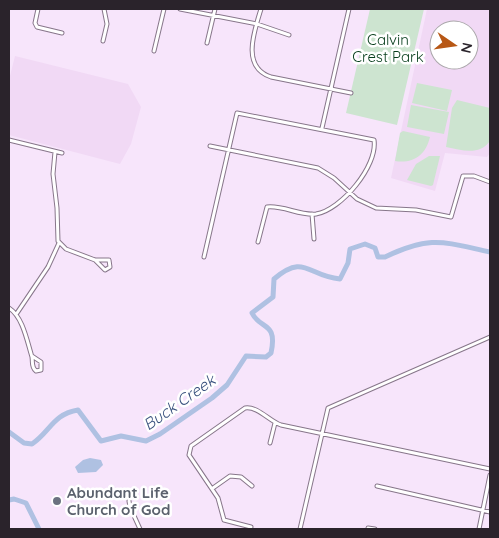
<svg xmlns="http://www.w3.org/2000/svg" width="499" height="538" viewBox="0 0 499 538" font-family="Quicksand,sans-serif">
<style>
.built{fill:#f1d9f5;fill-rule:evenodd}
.green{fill:#cde4d0}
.water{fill:#afc1e2}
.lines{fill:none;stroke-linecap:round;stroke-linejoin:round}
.river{stroke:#afc1e2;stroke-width:5}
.minor-casing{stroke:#87768a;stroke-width:5}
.minor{stroke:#fff;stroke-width:3}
.worship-dot{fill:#6b7280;stroke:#fff;stroke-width:2}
.labels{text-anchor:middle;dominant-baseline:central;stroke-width:5;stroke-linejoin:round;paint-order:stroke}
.park-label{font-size:15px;fill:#053c1a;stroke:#fff}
.worship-label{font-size:15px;font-weight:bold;fill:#5b616d;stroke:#fff;text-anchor:start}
.water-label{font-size:16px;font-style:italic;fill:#38507d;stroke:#fff}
</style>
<rect width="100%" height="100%" fill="#f7e5fb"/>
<path class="built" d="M427,9H490V153L487,157L445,153L435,191L391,178ZM439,30H469V60H439Z
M15,56L128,84L141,107L131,144L120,164L9,135V80Z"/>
<path class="green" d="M370,9H424L397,125L346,113Z
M417,83L452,90L447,111L412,103Z
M457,100L490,108V141C479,156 462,150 446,147L452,108Z
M411,105L449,112L444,134L407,127Z
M403,131L430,137C426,155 413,164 395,161L400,133Z
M429,156H440L433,185L431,186L407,180L416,164Z"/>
<path class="water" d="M90,458L101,460L103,465L96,472L78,473L75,467L83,460Z"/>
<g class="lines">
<path class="river" d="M9,432L24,443L32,444C50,432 53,414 78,410L101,441L121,436L146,441L160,434L212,398L227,385L246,356L266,357L271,353C278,321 260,330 252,313L273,297L274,279C305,253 307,276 340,279L348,263L350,249L365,244L375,248L378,257H385C431,235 443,242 490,252
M9,500L14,499L26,503L39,529"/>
<g class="minor-casing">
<path id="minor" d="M38,9L35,23L37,27L62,33
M180,9L257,24L289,35
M261,9C254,32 241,67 271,77L351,93
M103,41L107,24L104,9
M207,43L215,9
M154,51L164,9
M322,128L349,9
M9,140L62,153
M210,146L318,168L334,178L357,199L376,208L416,210L451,217L463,176H474L490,182
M55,152L53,174L57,208L58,241L66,249L95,260H109L110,267L105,270L95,260
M312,214L314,239
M204,257L237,113L374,140C378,166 341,210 316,214C300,216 283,205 267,207L258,242
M9,308C23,317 27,341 32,357C33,363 31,367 36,371L41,370V362L32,356
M17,313L48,267L59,243
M270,443L275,423
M377,486L490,512
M213,488L230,476L241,477L252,486
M129,501L130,507L140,529
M251,527L224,520L218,498L189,455L191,446L245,408C258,406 269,421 281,425L490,469
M368,528L375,529
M300,529L328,408L490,337
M479,529L490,475"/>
</g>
<use href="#minor" class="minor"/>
</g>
<circle class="worship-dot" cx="57" cy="501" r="5"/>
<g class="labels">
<g class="park-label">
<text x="388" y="39">Calvin<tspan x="388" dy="17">Crest Park</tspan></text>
</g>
<g class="worship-label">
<text x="67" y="492">Abundant Life<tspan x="67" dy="17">Church of God</tspan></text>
</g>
<g class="water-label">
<text transform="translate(179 402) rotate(-35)">Buck Creek</text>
</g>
</g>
<rect width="499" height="538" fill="none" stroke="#2a232b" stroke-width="20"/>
<g transform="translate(454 45) rotate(103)"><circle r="24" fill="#ffffff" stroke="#aaa7aa"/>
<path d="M0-4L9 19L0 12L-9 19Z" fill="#b75715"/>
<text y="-8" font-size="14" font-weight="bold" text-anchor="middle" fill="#2a232b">N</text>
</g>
</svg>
